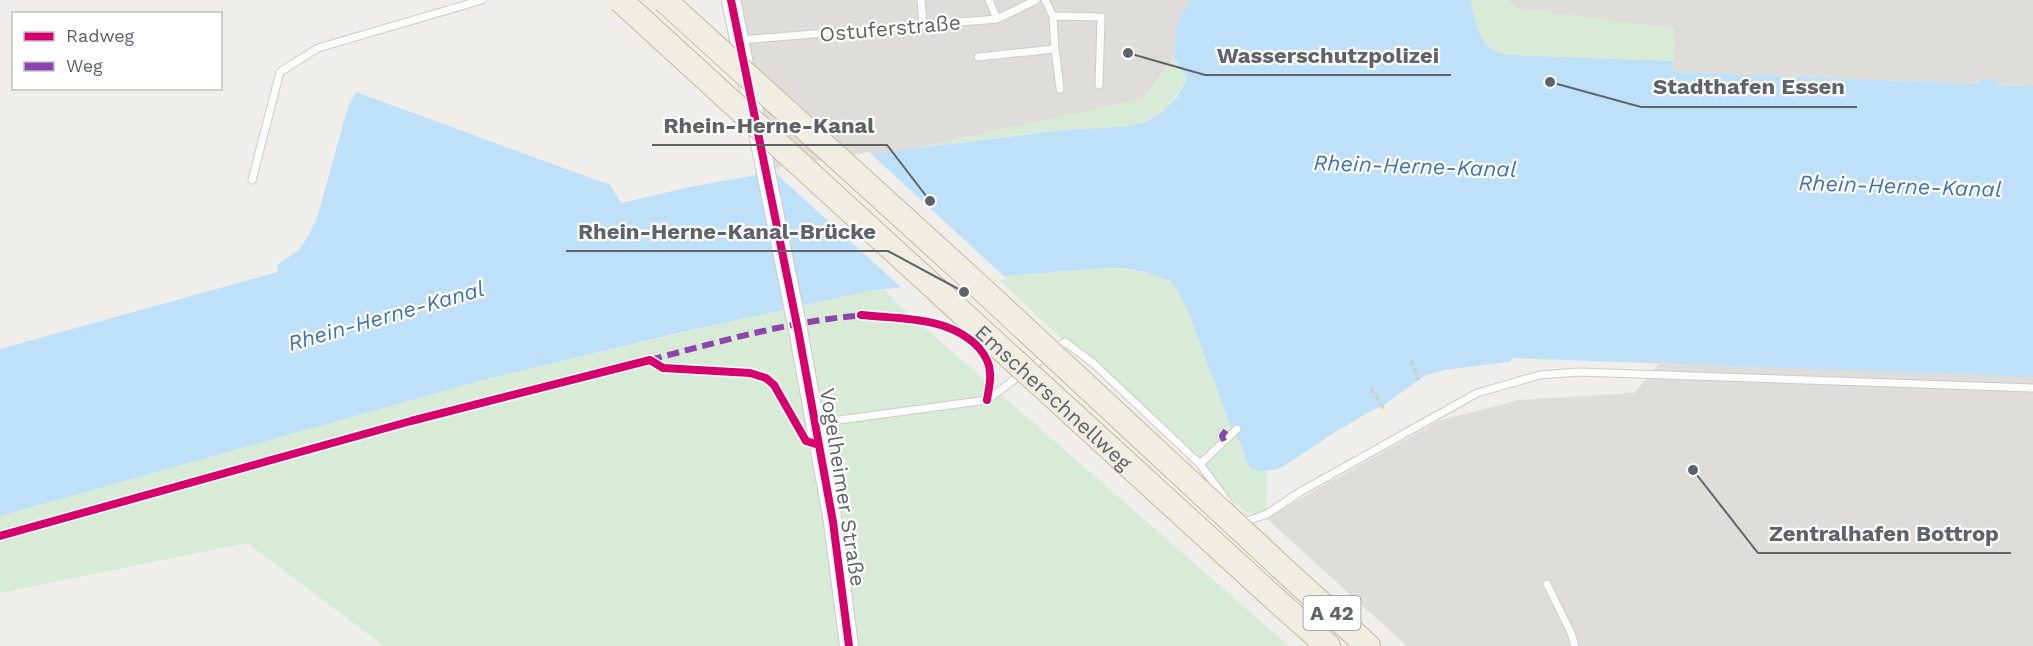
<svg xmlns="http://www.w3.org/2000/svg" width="2033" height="646" viewBox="0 0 2033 646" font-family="'Work Sans',sans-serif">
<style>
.industrial{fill:#dfddda}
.green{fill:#d8ebd6}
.water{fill:#bfe0f9}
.pier{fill:#efeeea}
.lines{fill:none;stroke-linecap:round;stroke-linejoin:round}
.lane-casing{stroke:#cbcccc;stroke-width:9}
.secondary-casing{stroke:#cacacb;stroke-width:20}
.highway-casing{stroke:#c8b996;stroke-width:26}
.path{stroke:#cacfcc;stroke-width:3;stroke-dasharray:6 3;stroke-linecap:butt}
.lane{stroke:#fdfcfc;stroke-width:7}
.secondary{stroke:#fdfcfc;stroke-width:18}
.highway{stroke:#f0ede3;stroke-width:24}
.highway-bridge-casing{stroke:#c8b996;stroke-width:26;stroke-linecap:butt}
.highway-bridge{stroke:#f0ede3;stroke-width:24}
.quiet{stroke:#8e44ad;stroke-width:6;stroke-dasharray:12 6;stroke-linecap:butt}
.cycleway-casing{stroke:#fff;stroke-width:11}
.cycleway{stroke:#d6006c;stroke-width:8}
.labels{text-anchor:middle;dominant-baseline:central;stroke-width:4.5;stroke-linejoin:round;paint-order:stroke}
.shield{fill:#fff;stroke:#8f9295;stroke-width:1.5}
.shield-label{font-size:20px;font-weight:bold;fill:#5f6368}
.street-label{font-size:21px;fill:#5f6368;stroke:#fff}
.water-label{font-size:22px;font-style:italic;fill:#4174aa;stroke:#fff}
.leader{fill:none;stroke:#5f6368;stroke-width:2}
.callout-dot{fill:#5f6368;stroke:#fff;stroke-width:2}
.callout-label{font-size:22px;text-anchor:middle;font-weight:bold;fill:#5f6368;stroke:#fff;stroke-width:4.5;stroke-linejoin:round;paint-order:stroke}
</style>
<rect width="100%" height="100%" fill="#efeeea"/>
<path class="industrial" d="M738,0H1191L1176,26L1174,58L1143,99L907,150L771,172Z
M1508,0H2033V86L1673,72L1674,29L1515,8Z
M1659,364L2033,371V646H1407L1266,518L1438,421L1519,400L1634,393Z"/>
<path class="green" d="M1471,0H1508L1516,8L1674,29L1673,61L1512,55C1508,54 1501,54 1497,52C1479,44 1473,17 1471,0Z
M1174,59L1187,78C1174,98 1171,108 1147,120C1122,133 1088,128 1061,130C1010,135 958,143 907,150L1143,99Z
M1101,268L1147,272L1159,275L1175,286L1188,311L1231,429L1243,448L1247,463L1252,469L1267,471L1266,518L1245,511L996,277Z
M884,290L900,306L1289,646H384L247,543L0,593V516L483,380L804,304L868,291Z"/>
<path class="water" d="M1191,0H1471C1473,17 1479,44 1497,52C1501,54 1508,54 1512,55L1673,61V72L1980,84L1981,79H1997V85L2033,86V377L1513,358L1509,362L1444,370L1424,376L1384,405L1367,413L1337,431L1284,466L1274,470L1260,471L1252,469L1247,463L1243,448L1231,428L1188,311L1175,286L1168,280L1147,272L1119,268H1101L996,277L868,291L678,333L483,380L0,516V349L278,272L277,265L299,250L310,233L317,218L348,107L356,92L610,185L621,203L690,187L878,153L1062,130L1123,127L1145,122L1162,112L1177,97L1187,78L1174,58L1176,26Z"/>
<path class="pier" d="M869,152L1007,279L905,291L771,169Z"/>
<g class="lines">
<g class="lane-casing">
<path id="lane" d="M921,0L923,25
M989,0L997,19
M1045,0L1053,16L1055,49
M1053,16L1101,17L1099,85
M741,40L997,19L1036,0
M978,57L1055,49L1060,89
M252,180L280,72L318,48L482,0
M817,423L987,400L1065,342L1093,363L1200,464L1230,505
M1200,464L1237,429
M1243,517L1247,521L1267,514L1300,492L1477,393L1540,375L1579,372L2033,388
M1547,584L1571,633L1575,646"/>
</g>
<g class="secondary-casing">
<path id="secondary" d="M731,0L799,335L833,522L849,646"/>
</g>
<g class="highway-casing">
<path id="highway" d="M1295,580L1368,646
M1276,600L1328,646"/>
</g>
<path class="path" d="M1411,360L1419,380
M1371,388L1385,411"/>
<use href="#lane" class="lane"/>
<use href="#secondary" class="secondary"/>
<use href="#highway" class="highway"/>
<g class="highway-bridge-casing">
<g id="highway-bridge">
<path id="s1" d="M620,0L1276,600"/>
<path d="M664,0L983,290L1295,580"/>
</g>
</g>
<use href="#highway-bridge" class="highway-bridge"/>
<path class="quiet" d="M650,360C722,341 793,320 867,315
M1224,441L1222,436L1227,429"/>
<g class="cycleway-casing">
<path id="cycleway" d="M731,0L799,335L833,522L849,646
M861,315C900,319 950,316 979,348C985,355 990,363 990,373C991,382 988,392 987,400
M0,536L411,421L650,360L663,368L750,373L766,378L774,385L806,441L819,445"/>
</g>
<use href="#cycleway" class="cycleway"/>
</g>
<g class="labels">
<rect class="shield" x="1303.5" y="596" width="57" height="34" rx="4.5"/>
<g class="shield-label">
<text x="1332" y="613">A 42</text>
</g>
<g class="street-label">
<text transform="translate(890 28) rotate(-5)">Ostuferstraße</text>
<text stroke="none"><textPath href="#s1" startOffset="588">Emscherschnellweg</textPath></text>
<text transform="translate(843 487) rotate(81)">Vogelheimer Straße</text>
</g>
<g class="water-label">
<text transform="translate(1415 166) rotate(2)">Rhein-Herne-Kanal</text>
<text transform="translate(1900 186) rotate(2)">Rhein-Herne-Kanal</text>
<text transform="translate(386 316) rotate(-16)">Rhein-Herne-Kanal</text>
</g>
</g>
<path class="leader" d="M1128 53L1205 75H1451M1550 82L1641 107H1857M930 201L887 145H652M964 292L888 251H566M1693 470L1758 553H2011"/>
<g class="callout-dot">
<circle cx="1128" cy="53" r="6"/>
<circle cx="1550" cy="82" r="6"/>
<circle cx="930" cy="201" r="6"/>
<circle cx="964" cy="292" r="6"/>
<circle cx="1693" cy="470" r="6"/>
</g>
<g class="callout-label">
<text x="1328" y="63">Wasserschutzpolizei</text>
<text x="1749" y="94">Stadthafen Essen</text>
<text x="769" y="133">Rhein-Herne-Kanal</text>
<text x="727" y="239">Rhein-Herne-Kanal-Brücke</text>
<text x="1884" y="541">Zentralhafen Bottrop</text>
</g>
<rect x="12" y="12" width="210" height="78" fill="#ffffff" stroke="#bfc1c3" stroke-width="1.5"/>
<rect x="24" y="32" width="30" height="9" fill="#d6006c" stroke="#bfc1c3" stroke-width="1.5"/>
<text x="66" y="42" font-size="18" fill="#5f6368">Radweg</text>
<rect x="24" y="62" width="30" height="9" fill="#8e44ad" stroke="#bfc1c3" stroke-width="1.5"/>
<text x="66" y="72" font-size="18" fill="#5f6368">Weg</text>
</svg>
